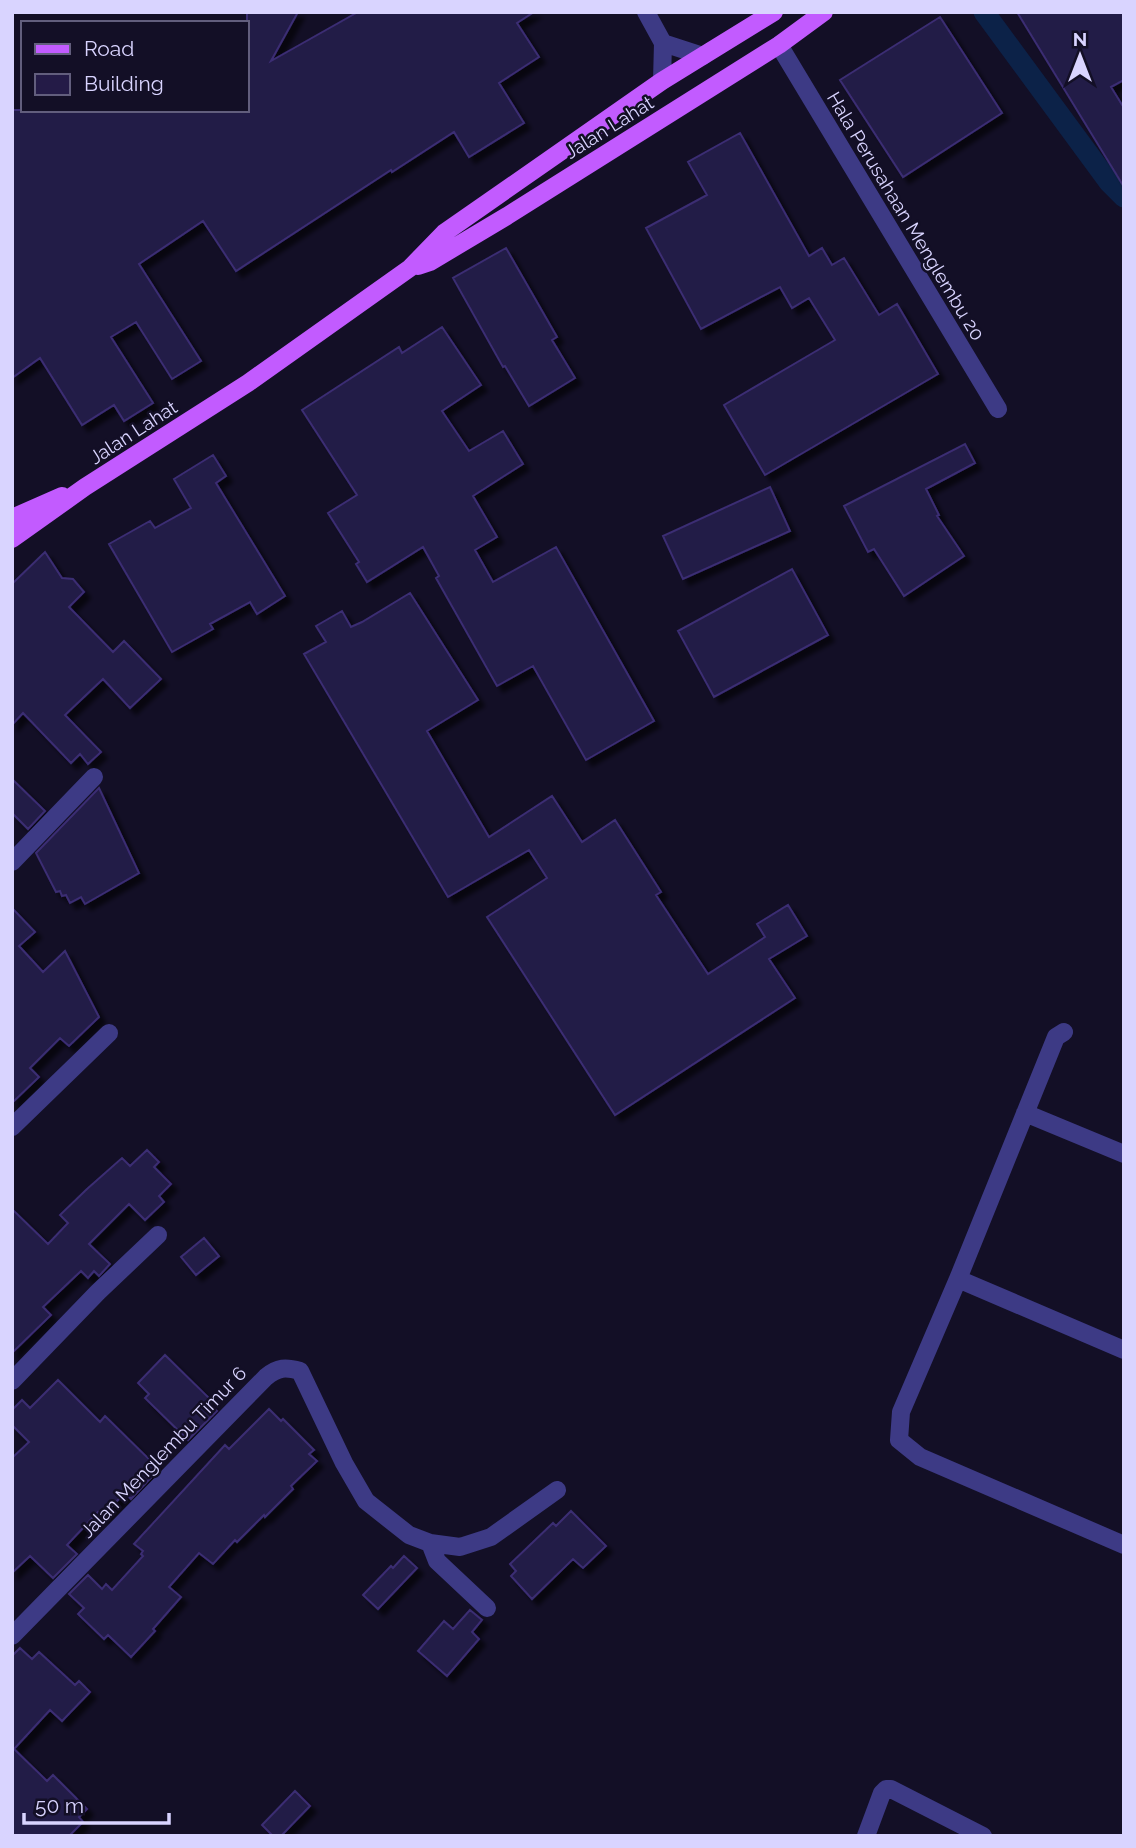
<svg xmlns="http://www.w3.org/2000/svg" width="1136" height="1848" viewBox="0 0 1136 1848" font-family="Raleway,sans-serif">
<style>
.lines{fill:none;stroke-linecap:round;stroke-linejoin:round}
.canal{stroke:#0c2248;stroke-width:21}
.building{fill:#241b47;stroke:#3b2d73;stroke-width:2;filter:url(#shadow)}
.minor{stroke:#3d3a85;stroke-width:18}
.major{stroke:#c25bff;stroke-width:18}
.labels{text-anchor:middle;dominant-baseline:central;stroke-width:5;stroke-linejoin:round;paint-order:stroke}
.street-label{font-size:19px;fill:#d9d4ff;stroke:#130f26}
</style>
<defs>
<filter id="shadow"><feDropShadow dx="6" dy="6" stdDeviation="2" flood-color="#0009"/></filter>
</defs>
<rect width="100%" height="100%" fill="#130f26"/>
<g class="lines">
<path class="canal" d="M984,12L1109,182L1124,197"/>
</g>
<path class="building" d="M247,12H298L271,61L358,12H534L517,23L539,57L499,83L524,123L469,157L454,132L392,172L391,170L236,271L203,221L139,264L201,361L172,379L136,322L111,337L153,403L124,421L114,405L82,425L40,358L12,378V110H247Z
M1017,12H1124V80L1111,87L1124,108V187Z
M940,17L1002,113L903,177L840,80Z
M740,133L809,256L822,248L832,265L844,258L879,315L897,304L938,374L765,475L724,405L835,340L809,298L792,308L780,287L701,329L646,228L707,195L688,162Z
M506,248L557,337L552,340L575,378L529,406L505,366L503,367L453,278Z
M442,327L481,385L442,411L469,451L503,431L523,464L473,496L497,537L475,550L493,582L556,547L654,721L586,760L533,666L497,686L436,578L439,576L423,547L367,582L356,564L359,562L328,513L357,495L302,410L399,347L402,353Z
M965,444L975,463L926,489L939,515L937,516L964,556L904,596L874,549L868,552L844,506Z
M213,455L226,476L216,483L285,596L257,614L250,602L210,624L213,629L172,652L109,544L150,521L155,528L191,508L174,479Z
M770,487L790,531L683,579L663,536Z
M45,552L62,578L73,579L84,592L69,607L113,652L124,641L161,679L130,708L103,679L65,715L101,752L88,764L80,754L71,763L23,713L12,725V584Z
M792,569L828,635L714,697L678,631Z
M410,593L478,700L427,731L489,837L552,796L582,842L615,820L661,892L656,895L708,974L765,937L757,924L788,905L807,936L769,959L795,998L615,1115L487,917L547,878L529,850L448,897L304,654L326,642L316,626L342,611L351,627L362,622Z
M12,779L45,811L28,829L12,813Z
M99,788L139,873L85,904L81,897L70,903L66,895L62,896L60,891L56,892L36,853Z
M12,908L35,932L19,946L43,972L65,951L99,1017L69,1046L60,1038L30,1068L39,1077L12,1103Z
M147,1150L159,1162L154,1167L171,1184L159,1196L164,1202L145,1220L129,1204L89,1244L110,1264L99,1276L94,1271L88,1278L81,1271L43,1307L51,1315L12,1353V1209L48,1244L68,1223L60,1215L87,1189L122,1158L130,1166Z
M204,1238L219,1256L196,1275L181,1257Z
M165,1355L211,1400L208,1402L217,1411L188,1440L145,1398L149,1394L138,1383Z
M58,1380L100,1422L105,1416L159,1469L131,1499L125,1493L102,1516L98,1512L67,1545L77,1554L53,1578L30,1556L12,1573V1458L29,1442L12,1425V1410L22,1400L30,1408Z
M269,1409L281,1421L283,1419L314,1450L309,1454L317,1461L291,1486L293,1489L265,1517L264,1515L237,1542L235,1540L213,1564L199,1553L169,1587L181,1597L153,1629L155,1631L131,1657L108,1635L104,1639L78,1614L84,1608L69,1594L88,1575L102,1589L106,1584L112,1590L143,1556L141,1554L143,1551L134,1544L225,1445L229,1449Z
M571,1511L606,1546L583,1568L573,1559L532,1599L511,1576L516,1571L510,1564L553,1523L556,1526Z
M404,1556L417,1568L378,1609L363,1595L391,1566L393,1568Z
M470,1610L482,1620L472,1632L479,1639L447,1676L418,1651L444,1621L453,1629Z
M20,1648L32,1659L39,1652L75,1685L79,1681L90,1692L62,1721L50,1710L14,1749L47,1781L53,1775L87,1809L79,1817L83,1822L69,1836H12V1656Z
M295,1791L310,1806L281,1836H273L262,1825Z"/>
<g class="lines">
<path class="minor" d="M646,12L663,43L662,81
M663,43L703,56
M779,45L998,409
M12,862L94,777
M1064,1032L1056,1037L958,1279L901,1412L899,1440L920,1457L1124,1545
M1025,1113L1124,1154
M12,1127L109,1033
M958,1279L1124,1350
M12,1381L98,1292L158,1235
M430,1543L437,1561L487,1608
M12,1636L266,1377C278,1367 286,1367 300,1371L344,1463L366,1501L409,1535L430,1543L460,1547L491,1537L557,1490
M866,1836L882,1793L886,1789H891L983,1836"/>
<path class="major" d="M418,266L430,262L507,216L779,45L824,12
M12,518L62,496
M12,539L85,487L248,383L410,268L444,233L662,81L774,12"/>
</g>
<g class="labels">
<g class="street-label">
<text transform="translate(609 127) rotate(-32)">Jalan Lahat</text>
<text transform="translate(906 216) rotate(59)">Hala Perusahaan Menglembu 20</text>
<text transform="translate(133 432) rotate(-33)">Jalan Lahat</text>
<text transform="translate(163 1452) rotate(-46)">Jalan Menglembu Timur 6</text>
</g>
</g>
<rect width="1136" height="1848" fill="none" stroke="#d9d4ff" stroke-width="28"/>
<rect x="21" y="21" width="228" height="91" fill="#130f26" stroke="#625e7d" stroke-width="2"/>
<rect x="35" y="44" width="35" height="10" fill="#c25bff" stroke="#625e7d" stroke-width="2"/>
<text x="84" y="56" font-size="21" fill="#d9d4ff">Road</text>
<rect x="35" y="74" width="35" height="21" fill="#241b47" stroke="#625e7d" stroke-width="2"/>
<text x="84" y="91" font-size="21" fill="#d9d4ff">Building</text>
<g transform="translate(1080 56)" stroke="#130f26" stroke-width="5" paint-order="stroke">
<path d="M0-5L12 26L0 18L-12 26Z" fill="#d9d4ff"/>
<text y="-10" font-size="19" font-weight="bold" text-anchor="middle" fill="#d9d4ff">N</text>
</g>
<path d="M24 1813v10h145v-10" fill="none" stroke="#d9d4ff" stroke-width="3.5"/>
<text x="35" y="1813" font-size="21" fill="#d9d4ff" stroke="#130f26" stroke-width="5" paint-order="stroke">50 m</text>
</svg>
